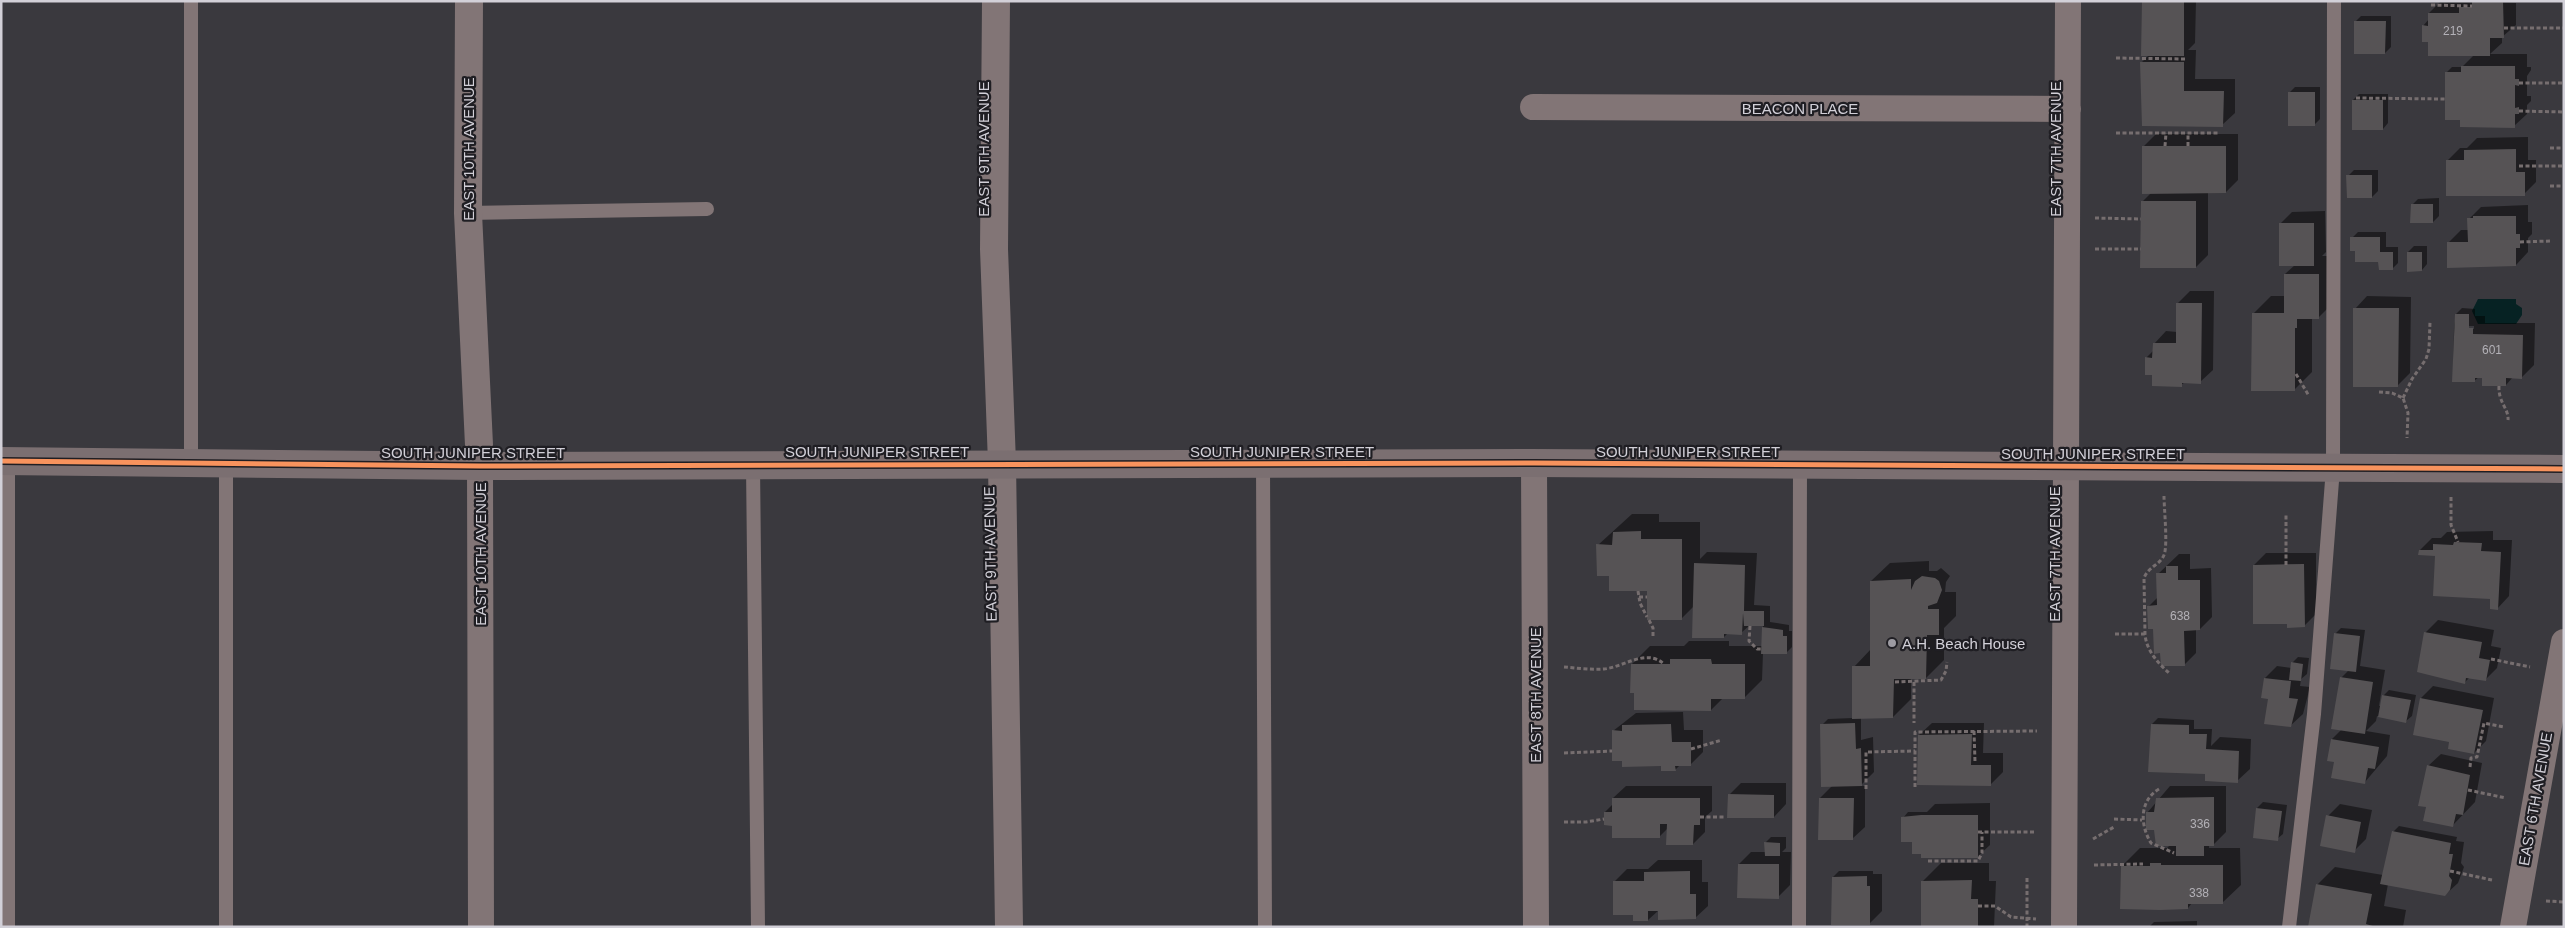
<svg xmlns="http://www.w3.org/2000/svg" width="2565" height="928" viewBox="0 0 2565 928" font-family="Arial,sans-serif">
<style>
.water{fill:#062223}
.shadow{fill:#0007;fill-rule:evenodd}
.building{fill:#565355}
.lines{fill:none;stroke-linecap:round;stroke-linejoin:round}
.path{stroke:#766e6f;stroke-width:3;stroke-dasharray:4 2.5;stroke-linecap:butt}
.service{stroke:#827576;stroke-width:14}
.minor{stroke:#827576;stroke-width:26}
.tertiary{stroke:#827576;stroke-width:28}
.secondary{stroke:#7b6f71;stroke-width:28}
.cycleway-casing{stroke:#1f1e23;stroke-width:8}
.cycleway{stroke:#f8935d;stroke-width:5}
.poi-dot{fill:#9d9ba2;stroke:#1f1e23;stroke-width:2}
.labels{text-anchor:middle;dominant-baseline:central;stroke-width:4.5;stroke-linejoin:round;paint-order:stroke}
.number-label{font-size:12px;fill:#b3b1b7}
.street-label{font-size:15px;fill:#d2d0d8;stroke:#1f1e23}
.poi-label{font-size:15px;fill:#d2d0d8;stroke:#1f1e23;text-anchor:start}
</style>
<rect width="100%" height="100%" fill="#3a393e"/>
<path class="water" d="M2478,299H2516V304L2522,308V315L2516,324H2478L2472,311Z"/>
<path class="shadow" d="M2144,1H2196L2195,43L2188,50H2196L2195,79H2235V113L2222,125L2142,62L2149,55Z
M2441,1L2516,3V25L2502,37V43L2490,54H2527V67H2531V70L2527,76V96H2531V101L2527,105V114L2514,126L2462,119L2446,73L2452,67H2462L2474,55L2429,39L2423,26L2429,19V13Z
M2361,16H2391V47L2385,53L2355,22Z
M2295,87H2320V119L2314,125L2289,93Z
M2359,94H2388V123L2383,129L2353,100Z
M2156,134H2238V180L2226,192H2208V255L2196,267L2142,202L2151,193L2143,147Z
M2528,137V160H2536V182L2524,194L2448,160L2460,148H2467L2477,138Z
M2354,170H2378V191L2372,197L2348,176Z
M2439,198V216L2433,222L2412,205L2418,199Z
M2528,205V222H2532V234L2528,238V252L2516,265L2449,242L2461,230H2469V219L2481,207Z
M2325,211L2326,252L2322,256H2336V300L2318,318H2312V372L2294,390L2253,314L2271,296H2285V274L2295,265L2280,224L2292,212Z
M2358,232H2386V247H2398V263L2392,269L2356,249L2352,238Z
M2414,246H2427V264L2422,270L2408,252Z
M2190,291H2214L2213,370L2200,382H2185L2181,385L2153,374L2146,358L2154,350V344L2166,331L2177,332V304Z
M2367,296L2411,297L2410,373L2398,385L2355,309Z
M2462,308L2475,309V316H2485V323H2535L2534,365L2522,377H2513L2506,385L2483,377H2479L2474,381H2453L2454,328L2456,314ZM2465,326H2474V329H2465Z
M1632,514H1659V522H1700V559L1707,552L1757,553L1754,605L1770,606V622L1789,625V631H1792V647L1786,653H1763L1762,680L1744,698H1723L1711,710L1632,664L1650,646H1684L1689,641H1729V646H1762L1763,625H1750L1741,633H1728L1724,637L1694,606L1681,619L1648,589L1610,574L1598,545Z
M2493,531V540H2512L2509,596L2497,609L2492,598L2437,555L2420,550L2432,538H2441L2447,532Z
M2266,553H2316V614L2304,626L2288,622L2254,565Z
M2179,554H2190V569L2211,568L2212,617L2200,629H2196V653L2184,665L2161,652L2149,606L2158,597V574Z
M1929,561V571H1937L1941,568L1950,576L1946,582L1945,592H1956V616L1944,628V660L1926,678H1911V699L1893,717H1861V740L1873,737L1874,772L1860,786H1865V827L1852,839L1820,798L1833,785L1822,725L1828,719L1853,718L1854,667L1871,649V581L1890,563Z
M2438,620L2494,630L2491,646L2501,648L2497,668L2485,680L2470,677L2465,682L2418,671L2426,632Z
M2341,628L2365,630L2360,666L2385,670L2379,706H2381L2383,696L2389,690L2416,695L2412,716L2406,721L2377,716L2376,721L2366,731L2390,735L2387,756L2365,782L2336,761L2332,739L2342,729L2341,678L2349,670L2335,634Z
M2298,657L2309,658L2307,674L2301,679L2300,686L2310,687L2303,714L2290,726L2269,698L2265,678L2277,666L2292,668V663Z
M2433,686L2494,698L2486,741L2474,753L2451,741L2421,698Z
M1683,712L1684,730H1703V752L1691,764L1680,765L1675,770L1662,765L1613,731L1636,713Z
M2158,718L2194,720V729H2212L2211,746L2220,737L2251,739L2250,769L2237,781L2206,771L2152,724Z
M1932,723H1984L1983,753H2003V772L1990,785L1919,735Z
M2441,754L2482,763L2475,802L2453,825L2427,806L2428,766Z
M1741,783H1786V804L1774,817L1729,795Z
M1626,786H1712V811L1705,817V832L1693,844L1668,828L1659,837L1613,824L1605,812L1613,804V798Z
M2170,786H2226V832L2214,844H2209V848H2240L2241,885L2222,903H2192L2188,908L2122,866L2140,848H2167L2170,845L2155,828L2147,813Z
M2263,802L2287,805L2283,834L2277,839L2257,808Z
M1990,803V845L1977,857L1923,850L1913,841L1903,818L1908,812H1927L1935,804Z
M2340,804L2372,810L2366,839L2354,851L2328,816Z
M2399,826L2457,837L2456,841L2464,842L2461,863L2464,867L2458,883L2445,895L2388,884L2384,906L2406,910L2403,927H2309L2317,885L2335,867L2383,875L2393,832Z
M1771,837H1786V848L1782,852H1791L1790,885L1778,897L1739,864L1751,852H1766L1765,843Z
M1658,860H1702V882H1708V906L1695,918L1659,910L1648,920L1634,914L1614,882L1627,869H1648Z
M1941,863H1989V881H1996L1994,927H1923V881Z
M1839,871H1873V874H1882V911L1869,924L1833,877Z
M2197,921V927H2149L2154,922Z"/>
<path class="building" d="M2142,1H2184V56H2141Z
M2472,1H2503L2504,38H2490V56H2428V42H2422V25L2428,26V13H2459V7H2472Z
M2354,21H2386L2385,54H2354Z
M2140,62H2184V91H2224L2223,127L2142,126Z
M2461,66H2515V79H2519V86L2515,85V108L2519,107V114H2515V128L2460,127V120H2445V72H2461Z
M2288,92H2315V126H2288Z
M2352,100H2383V130H2352Z
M2142,146H2226V193L2142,194Z
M2516,149V172H2525V196H2446V160H2464V150Z
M2346,175H2372V198H2347Z
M2141,201H2196V268H2140Z
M2411,204H2433V223H2410Z
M2473,216H2516V234H2520V248H2516V266L2447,268V242H2468L2467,218H2473Z
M2279,223H2314V266H2279Z
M2350,237H2380V252H2393V270H2379L2378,262H2355V251H2350Z
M2407,252H2422V271L2407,272Z
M2284,274H2319V319H2297V328H2295V391H2251L2252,313H2284Z
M2176,303H2202L2201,384L2182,383V387L2152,386V375H2145V357L2152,358L2153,343H2176Z
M2353,308H2399L2398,387H2353Z
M2455,314H2469V328H2473V334L2523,335L2522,379L2506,378V386H2482V378H2475V382H2452Z
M1641,531V539H1682V620H1647V591H1609V576H1597L1596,544L1612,545L1613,532Z
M2454,542L2482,543L2481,551L2501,552L2498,610L2490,609V599L2433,596L2435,556L2418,555L2419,550H2433V544L2453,545Z
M1694,563L1745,565L1744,611H1764V626H1744L1743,613L1742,635L1724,634V638H1692Z
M2304,564L2305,627L2287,628V624H2253V565Z
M2166,566H2178V580H2200V630L2184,631L2185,666H2161L2160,653L2154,654L2153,629H2148L2147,606L2157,605L2156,573H2166Z
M1922,576L1935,578L1939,581L1942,590L1937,603L1928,606V609H1939V635H1927L1926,679H1894L1893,718L1852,719V666H1870V581L1911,579V590L1915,581Z
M1762,627L1783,630V636H1787V654H1761Z
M2424,632L2482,642L2479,658L2490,660L2486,681L2466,678L2465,684L2417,672Z
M2334,633L2360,636L2356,672L2330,669Z
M1670,659H1711L1712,664H1745V699H1711V711L1634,710V693H1630L1631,664H1670Z
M2291,662L2303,664L2301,681L2289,680Z
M2340,677L2373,682L2365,734L2331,729Z
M2264,678L2291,681L2289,698L2298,699L2291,727L2264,724L2268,699L2261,698Z
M2382,695L2411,700L2406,723L2378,717Z
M2420,698L2483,710L2474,754L2448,749L2449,742L2413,735Z
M1855,723L1856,749L1861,748L1862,786L1821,787L1820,724Z
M1671,724L1672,742H1691V766H1675L1676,771H1661V766L1622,767V761H1612V730L1622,731V725Z
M2151,724L2189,725V734H2207L2206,749L2239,751L2238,783L2205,781V774L2148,772Z
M1972,734L1971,765H1991V786L1917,785L1918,735Z
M2331,739L2379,747L2375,769L2368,768L2365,784L2331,778L2334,762L2327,761Z
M2427,765L2470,775L2463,815L2456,814L2453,827L2423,821L2426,807L2418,806Z
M1728,794L1774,795V818H1727Z
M2214,797V846H2204V856H2176V846H2156L2154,830H2146V812H2154L2156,798Z
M1612,798H1700V825H1694L1693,845H1666L1667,824H1660V838H1612V826L1604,825V812H1612Z
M1819,798H1854L1853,840H1818Z
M2256,808L2282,811L2278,841L2253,838Z
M1921,815H1978V858H1921V854H1912V842H1901V817Z
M2326,815L2361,822L2355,853L2320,846Z
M2392,831L2451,843L2449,854H2453L2449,876L2452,880L2450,890L2445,896L2380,884Z
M1764,842L1780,843V856H1765Z
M2150,863H2161V865H2223V904H2188V909L2160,910L2120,909L2121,866H2150Z
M1738,864H1779V899L1737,898Z
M1690,871V894H1696V919L1658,920V911H1648V921H1633V915H1613V881H1644V872Z
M1867,876V886H1870V925H1831L1832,877Z
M1972,880L1971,899H1978V927H1921V881Z
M2316,884L2372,894L2366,924L2376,927H2308Z"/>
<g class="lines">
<path class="path" d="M2431,5L2472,6
M2504,28H2564
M2116,58L2185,59
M2519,83H2564
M2356,98L2445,99
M2519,111L2564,112
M2116,133H2219
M2165,146L2166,133
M2188,146V133
M2550,148H2564
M2519,166H2564
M2550,186H2564
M2095,218L2141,219
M2520,242L2550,241
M2095,249H2141
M2296,374L2309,396
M2499,386C2498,402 2509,409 2508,420
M2379,392L2392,393L2403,398L2408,413L2407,438
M2403,398L2412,379L2426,359L2429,349L2430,322
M2164,496C2164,508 2168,546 2164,555C2160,565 2148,567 2144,578L2145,634C2146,650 2158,663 2169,673
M2451,497V525L2458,542
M2286,565V515
M1638,591L1640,603L1647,617
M1639,597H1647
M1649,620L1653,628V637
M1750,626L1749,641L1757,649H1761
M2115,634H2145
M2491,659L2530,667
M1564,667C1577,668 1591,670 1604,669C1624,667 1646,648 1664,664
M1895,682L1941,680L1946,671L1947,662
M1914,682V723
M1974,731L1975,762
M1691,749L1722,740
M1564,753L1612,751
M2470,767L2471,758L2477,757L2484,723L2504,727
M1915,787V732L2037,731
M1866,789V752L1915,751
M2159,789C2139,801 2140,825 2151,843L2174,853
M2468,790L2506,798
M1700,817H1726
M2114,819L2142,820
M1564,822H1586L1604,819
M1978,832H2036
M2093,839L2114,827
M1928,861H1978L1982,853V832
M2094,865L2143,864
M2450,871L2492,880
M2027,878V927
M2546,901L2564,902
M1978,906H1995L2011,917L2036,919"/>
<path class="service" d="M191,1V463
M468,213L707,209
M1263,464L1265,927
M753,465L758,927
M226,927V463
M1799,927L1800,464
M2289,927L2314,714L2333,468L2334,1"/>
<path class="minor" d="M1533,107L2068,109
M1534,463L1536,927
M480,466L481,927
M2,927V461
M2064,927L2068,1
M2513,927L2564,642"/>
<path class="tertiary" d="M469,1L468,213L480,466
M996,1L994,249L1002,463L1009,927"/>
<path class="secondary" d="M1,461L480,466L1534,463L2564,469"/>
<g class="cycleway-casing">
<path id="cycleway" d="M1,461L480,466L1534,463L2564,469"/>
</g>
<use href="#cycleway" class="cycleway"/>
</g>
<circle class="poi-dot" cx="1892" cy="643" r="5"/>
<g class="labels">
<g class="number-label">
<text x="2453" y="31">219</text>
<text x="2492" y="350">601</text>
<text x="2180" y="616">638</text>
<text x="2200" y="824">336</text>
<text x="2199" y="893">338</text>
</g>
<g class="street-label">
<text x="1800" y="108">BEACON PLACE</text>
<text transform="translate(468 149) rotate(-90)">EAST 10TH AVENUE</text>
<text transform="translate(983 149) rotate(-90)">EAST 9TH AVENUE</text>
<text transform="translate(2055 149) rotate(-90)">EAST 7TH AVENUE</text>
<text x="877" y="451">SOUTH JUNIPER STREET</text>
<text x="1282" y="451">SOUTH JUNIPER STREET</text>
<text x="1688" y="451">SOUTH JUNIPER STREET</text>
<text x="473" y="452">SOUTH JUNIPER STREET</text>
<text x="2093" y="453">SOUTH JUNIPER STREET</text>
<text transform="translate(480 554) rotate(-90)">EAST 10TH AVENUE</text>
<text transform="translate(990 554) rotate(-91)">EAST 9TH AVENUE</text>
<text transform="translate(2054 554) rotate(-90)">EAST 7TH AVENUE</text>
<text transform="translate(1535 695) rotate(-90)">EAST 8TH AVENUE</text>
<text transform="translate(2535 799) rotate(-80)">EAST 6TH AVENUE</text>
</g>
<g class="poi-label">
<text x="1902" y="643">A.H. Beach House</text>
</g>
</g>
<rect width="2565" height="928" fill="none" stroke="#d2d0d8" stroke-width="5"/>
</svg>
